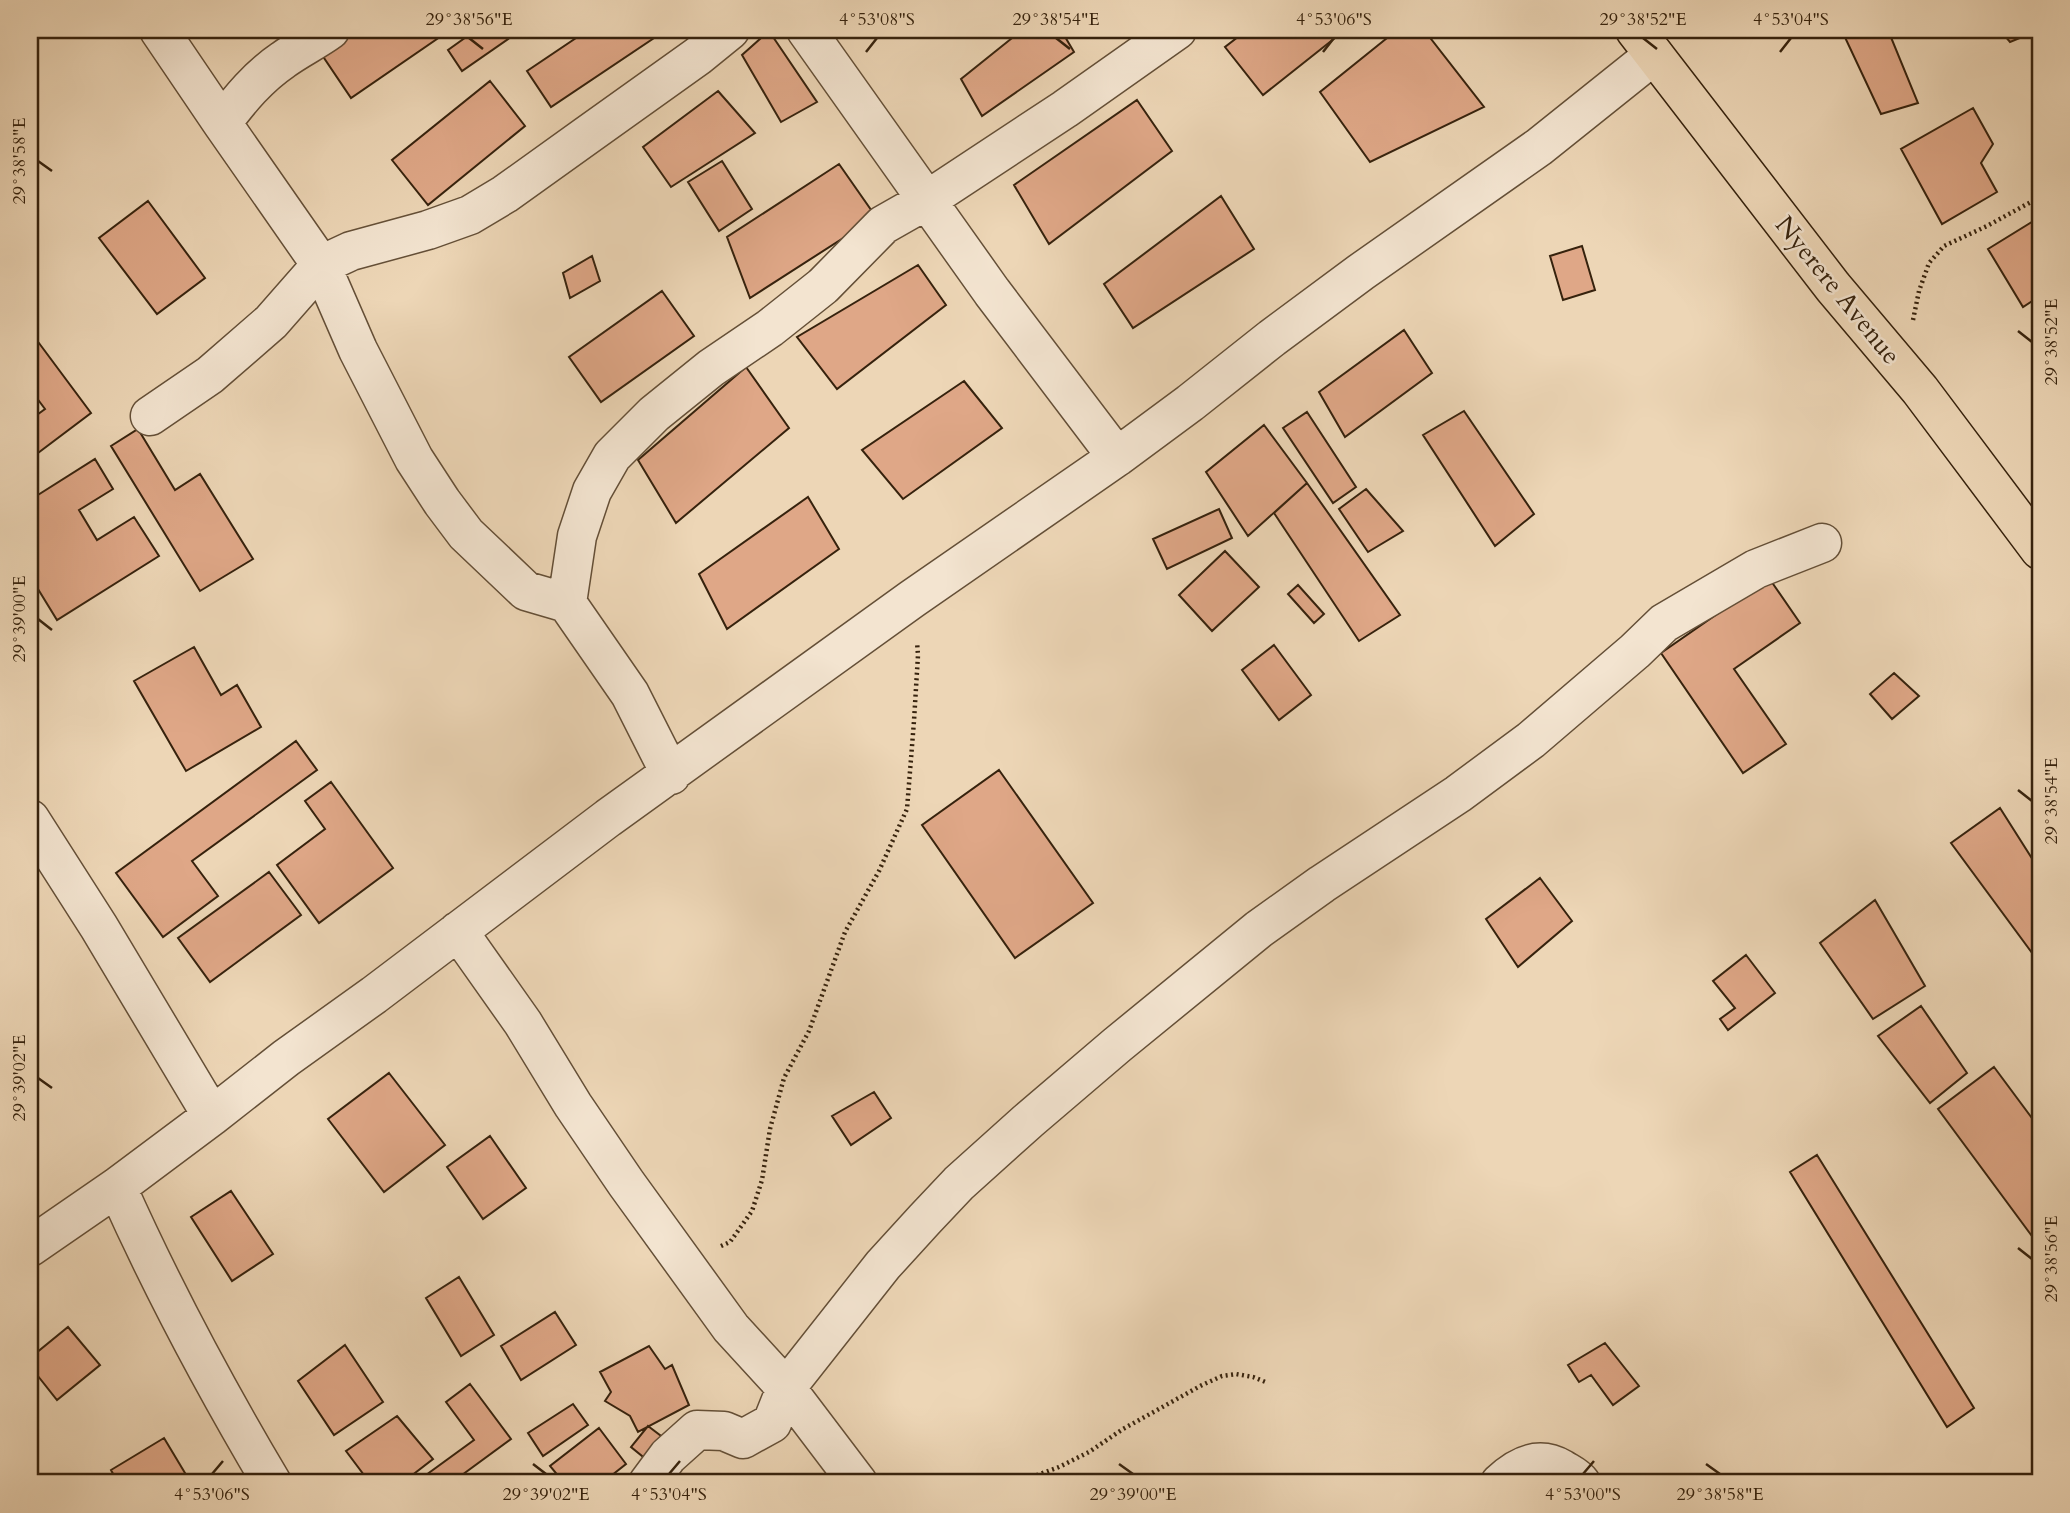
<svg xmlns="http://www.w3.org/2000/svg" width="2070" height="1513" viewBox="0 0 2070 1513" font-family="Cardo,serif">
<style>
.building{fill:#dfa787;stroke:#36220d;stroke-width:2}
.lines{fill:none;stroke-linecap:round;stroke-linejoin:round}
.minor-casing{stroke:#644f37;stroke-width:41}
.major-casing{stroke:#36220d;stroke-width:41}
.path{stroke:#36220d;stroke-width:4.5;stroke-dasharray:2 3.5;stroke-linecap:butt}
.minor{stroke:#f3e4d0;stroke-width:38}
.major{stroke:#edd6b6;stroke-width:38}
.ticks{fill:none;stroke:#36220d;stroke-width:2.5}
.labels{text-anchor:middle;dominant-baseline:central;stroke-width:5;stroke-linejoin:round;paint-order:stroke}
.street-label{font-size:26px;fill:#36220d;stroke:#f3e4d0}
.neatline{fill:none;stroke:#36220d;stroke-width:2.5}
.ticks-label{font-size:18px;text-anchor:middle;fill:#36220d}
</style>
<rect width="100%" height="100%" fill="#edd6b6"/>
<filter id="stains"><feTurbulence type="fractalNoise" baseFrequency=".00286" numOctaves="4"/><feColorMatrix values="0 0 0 0 .2 0 0 0 0 .09 0 0 0 0 .02 0 0 0 .5 -.17"/></filter>
<radialGradient id="worn" r=".72"><stop offset=".6" stop-color="#630" stop-opacity="0"/><stop offset="1" stop-color="#630" stop-opacity=".3"/></radialGradient>
<path class="building" d="M353,30H450L351,98L320,52Z
M476,30H511L514,35L462,71L448,50Z
M588,30H666L551,107L527,71Z
M1022,30H1061L1074,52L982,116L961,79Z
M1247,30H1345L1263,95L1225,47Z
M1397,30H1424L1484,107L1370,162L1320,92Z
M1847,30H1888L1918,103L1881,114L1842,31Z
M2000,30H2039L2010,42Z
M769,31L817,102L781,122L742,55Z
M490,81L525,126L428,205L392,160Z
M718,91L755,133L671,187L643,147Z
M1137,100L1172,151L1049,244L1014,185Z
M1973,108L1993,144L1981,163L1997,192L1942,224L1901,149Z
M722,161L752,209L719,231L688,182Z
M839,164L876,217L750,298L727,237Z
M1221,196L1254,249L1133,328L1104,284Z
M148,201L205,278L157,314L99,238Z
M2040,217V296L2023,307L1988,249Z
M1582,246L1595,290L1563,300L1550,256Z
M592,256L600,281L570,298L563,273Z
M918,265L946,305L837,389L797,337Z
M662,291L694,336L601,402L569,357Z
M1404,330L1432,373L1345,437L1319,392Z
M30,331L91,413L30,459V420L45,409L30,389Z
M746,367L789,428L676,523L638,460Z
M964,381L1002,428L903,499L862,450Z
M1464,411L1534,514L1495,546L1423,435Z
M1307,412L1356,487L1333,503L1283,428Z
M1264,425L1307,483L1248,536L1206,472Z
M138,429L175,490L200,474L253,559L200,591L111,446Z
M95,459L113,489L79,510L97,540L134,517L159,556L57,620L30,576V500Z
M1307,483L1400,615L1359,641L1274,513Z
M1366,489L1403,531L1368,552L1339,509Z
M808,497L839,549L727,629L699,574Z
M1219,509L1232,538L1167,569L1153,539Z
M1225,551L1259,587L1212,631L1179,595Z
M1769,578L1800,623L1734,669L1786,744L1743,773L1661,653Z
M1298,585L1324,614L1314,623L1288,594Z
M1274,645L1311,695L1279,720L1242,670Z
M194,647L221,695L237,685L261,727L186,771L134,681Z
M1894,673L1919,696L1892,719L1870,694Z
M296,741L317,770L192,861L218,896L163,937L116,873Z
M999,770L1093,903L1015,958L922,825Z
M331,782L393,868L319,923L277,865L325,829L305,801Z
M2000,808L2040,871V953L2035,957L1951,843Z
M269,872L301,915L210,982L178,938Z
M1540,878L1572,921L1518,967L1486,919Z
M1875,900L1925,986L1873,1019L1820,943Z
M1746,955L1775,993L1728,1030L1720,1019L1735,1008L1713,981Z
M1921,1006L1967,1073L1930,1103L1878,1036Z
M1994,1067L2040,1129V1247L1938,1109Z
M389,1073L445,1145L384,1192L328,1119Z
M874,1092L891,1118L851,1145L832,1116Z
M490,1136L526,1188L483,1219L447,1167Z
M1817,1155L1974,1408L1947,1427L1790,1172Z
M231,1191L273,1254L232,1281L191,1217Z
M459,1277L494,1335L461,1356L426,1298Z
M555,1312L576,1345L521,1380L501,1346Z
M68,1327L100,1365L57,1400L30,1366V1358Z
M1605,1343L1639,1386L1613,1405L1591,1375L1579,1382L1568,1365Z
M345,1345L383,1402L334,1435L298,1381Z
M649,1346L665,1369L672,1365L689,1405L638,1432L630,1416L605,1401L611,1392L600,1372Z
M470,1384L511,1439L451,1483H415L474,1440L446,1402Z
M573,1404L588,1425L543,1456L528,1433Z
M397,1416L433,1459L402,1483H370L346,1451Z
M648,1426L665,1439L647,1460L631,1447Z
M599,1428L626,1464L602,1483H564L550,1466Z
M164,1438L191,1483H118L111,1470Z"/>
<g class="lines">
<g class="minor-casing">
<path id="minor" d="M159,30L222,123L321,265L358,350L414,459L442,502L466,534L526,591L567,603L630,694L671,775
M806,30L992,292L1117,457
M222,123C240,99 258,77 283,60C298,49 315,41 330,30
M150,416L210,375L271,322L321,265L351,251L428,230L470,215L505,194L586,136L698,56L730,30
M567,603L577,536L592,491L612,456L654,414L711,368L770,328L823,286L883,225L927,200L1065,109L1177,30
M30,819L99,927L212,1116
M458,931L523,1023L573,1105L626,1183L731,1328L786,1388L858,1483
M117,1187C163,1290 215,1387 272,1483
M30,1247L117,1187L212,1116L286,1058L374,995L608,818L912,599L1117,457L1190,403L1272,338L1361,272L1539,147L1654,55
M648,1483L668,1456L697,1430L724,1431L743,1439L772,1423L786,1388L883,1265L925,1219L959,1183L1028,1121L1117,1045L1259,929L1322,884L1458,794L1531,740L1635,651L1664,623L1756,569L1822,543
M1500,1483C1518,1466 1538,1455 1562,1469C1570,1474 1576,1476 1581,1483"/>
</g>
<g class="major-casing">
<path id="major" d="M1635,30L1833,287L1920,390L2040,550"/>
</g>
<path class="path" d="M1913,320L1919,291L1929,263L1944,246L1987,226L2040,197
M721,1246L730,1242L752,1211L762,1180L770,1129L784,1078L809,1031L845,932L879,871L907,809L914,721L918,655L917,642
M999,1483L1029,1478L1059,1467L1089,1452L1123,1429L1202,1385L1222,1376L1236,1374L1253,1377L1268,1383"/>
<use href="#minor" class="minor"/>
<use href="#major" class="major"/>
</g>
<path class="ticks" d="M469,38L483,49M1056,38L1070,49M1643,38L1657,49M866,52L877,38M1323,52L1334,38M1780,52L1791,38M38,161L52,171M2018,331L2032,342M38,619L52,630M2018,790L2032,801M38,1078L52,1088M2018,1248L2032,1259M533,1464L546,1474M1119,1464L1133,1474M1706,1464L1720,1474M212,1474L223,1461M669,1474L680,1461M1583,1474L1594,1461"/>
<g class="labels">
<g class="street-label">
<text transform="translate(1838 290) rotate(51)">Nyerere Avenue</text>
</g>
</g>
<rect width="2070" height="1513" fill="none" stroke="#edd6b6" stroke-width="77"/>
<rect x="38" y="38" width="1994" height="1436" class="neatline"/>
<g class="ticks-label">
<text x="469" y="25">29°38'56"E</text>
<text x="877" y="25">4°53'08"S</text>
<text x="1056" y="25">29°38'54"E</text>
<text x="1334" y="25">4°53'06"S</text>
<text x="1643" y="25">29°38'52"E</text>
<text x="1791" y="25">4°53'04"S</text>
<text transform="translate(19 161) rotate(-90)" y="6">29°38'58"E</text>
<text transform="translate(2051 342) rotate(-90)" y="6">29°38'52"E</text>
<text transform="translate(19 619) rotate(-90)" y="6">29°39'00"E</text>
<text transform="translate(2051 801) rotate(-90)" y="6">29°38'54"E</text>
<text transform="translate(19 1078) rotate(-90)" y="6">29°39'02"E</text>
<text transform="translate(2051 1259) rotate(-90)" y="6">29°38'56"E</text>
<text x="212" y="1500">4°53'06"S</text>
<text x="546" y="1500">29°39'02"E</text>
<text x="669" y="1500">4°53'04"S</text>
<text x="1133" y="1500">29°39'00"E</text>
<text x="1583" y="1500">4°53'00"S</text>
<text x="1720" y="1500">29°38'58"E</text>
</g>
<rect width="100%" height="100%" filter="url(#stains)"/>
<rect width="100%" height="100%" fill="url(#worn)"/>
</svg>
